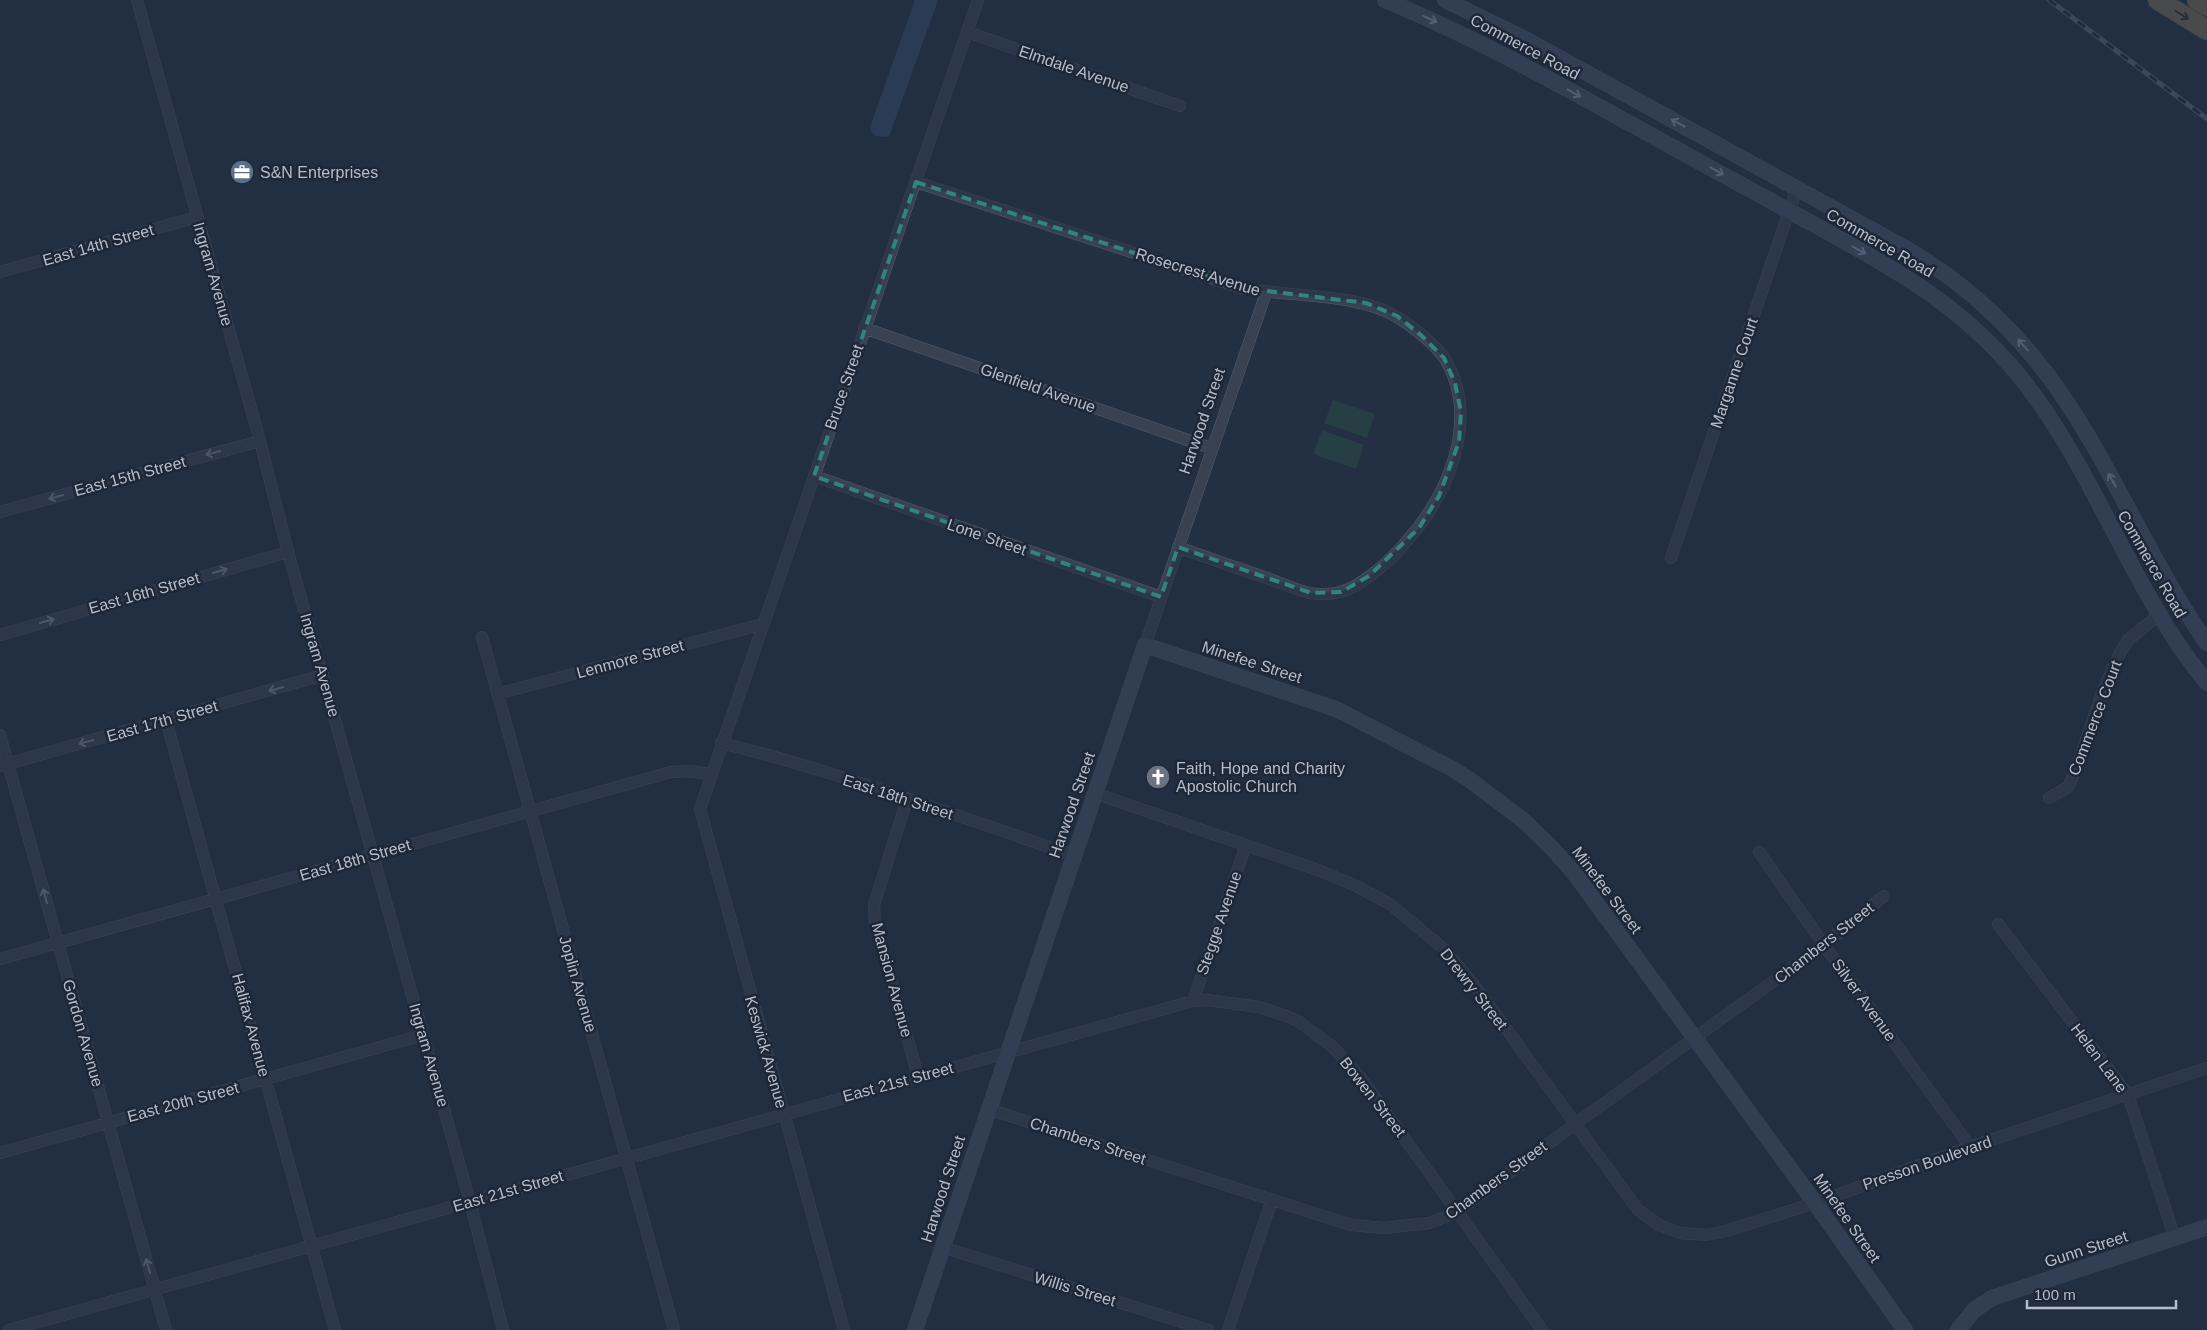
<svg xmlns="http://www.w3.org/2000/svg" width="2207" height="1330" viewBox="0 0 2207 1330" font-family="Arial,sans-serif">
<style>
.green{fill:#263f44}
.water{fill:#364a6b}
.lines{fill:none;stroke-linecap:round;stroke-linejoin:round}
.street-casing{stroke:#535d6c;stroke-width:12}
.secondary-casing{stroke:#535d6c;stroke-width:16}
.highway-casing{stroke:#404a59;stroke-width:21}
.street{stroke:#384252;stroke-width:11}
.secondary{stroke:#465066;stroke-width:15}
.highway{stroke:#796c54;stroke-width:20}
.rail-casing{stroke:#5a657a;stroke-width:5}
.rail{stroke:#1d2737;stroke-width:3;stroke-dasharray:9;stroke-linecap:butt}
.oneway{stroke:#262e3a}
.oneway2{stroke:#8e97a8}
.oneway3{stroke:#7d8695}
.marked{fill:none;stroke:#308481;stroke-width:4;stroke-dasharray:10 6;stroke-linejoin:round}
.labels{text-anchor:middle;dominant-baseline:central;stroke-width:5;stroke-linejoin:round;paint-order:stroke}
.street-label{font-size:16px;fill:#b5bdcc;stroke:#1d2737}
.poi-label{font-size:16px;fill:#b5bdcc;stroke:#1d2737;text-anchor:start}
</style>
<rect width="100%" height="100%" fill="#232f43"/>
<path class="green" d="M1333,400L1375,414L1367,438L1324,423Z
M1322,430L1364,445L1356,469L1313,454Z"/>
<path class="water" d="M915,0H938L890,134L887,137L876,136L871,132L870,127Z"/>
<g class="lines">
<g class="street-casing">
<path id="street" d="M137,0L260,441L288,552L470,1202L503,1330
M967,32L1180,106
M916,182L1242,288C1288,297 1359,293 1397,317C1412,326 1436,345 1445,359C1481,420 1448,495 1406,542C1392,559 1361,587 1340,592C1332,594 1318,595 1310,593C1296,590 1281,583 1267,578C1237,568 1208,558 1178,547
M0,272L197,217
M864,328L1211,448
M814,476L1161,597
M0,512L260,441
M1671,558L1797,188
M0,635L288,552
M482,637L674,1330
M1145,645L1266,293
M497,694L763,624
M166,720L335,1330
M0,735L166,1330
M721,743C840,772 957,816 1073,855
M0,766L323,675
M1094,793L1318,870L1354,885L1390,904L1444,949L1475,986L1638,1210L1659,1225L1680,1233L1707,1235L1726,1231L1815,1203L1970,1147L2207,1068
M2049,798L2068,787L2078,764L2103,690L2120,653L2128,640L2160,614
M907,799L874,905L875,922L918,1076
M1759,852L1824,945L1970,1147
M1998,924L2128,1095L2175,1238
M0,959L671,772L689,771L710,774
M1193,1001L1246,845
M988,1109L1351,1225L1384,1228L1430,1223L1458,1211L1575,1124L1824,945L1884,896
M0,1153L423,1035
M942,1247L1208,1330
M9,1330L1193,1001L1207,1000L1259,1007L1286,1016L1298,1021L1334,1048L1360,1077L1377,1100L1542,1330
M844,1330L700,809L978,0
M1228,1330L1272,1200"/>
</g>
<g class="secondary-casing">
<path id="secondary" d="M1385,0C1496,46 1599,107 1705,165C1745,187 1785,209 1826,231C1900,272 1960,306 2016,372C2093,464 2130,590 2207,683
M1445,0L1527,40L1905,248C1970,285 2025,339 2066,401C2118,479 2153,567 2207,643
M915,1330L1145,645L1336,709L1451,768L1470,780L1523,820L1551,847L1575,874L1815,1203L1905,1330
M1958,1330L1974,1310L1992,1298L2207,1227"/>
</g>
<g class="highway-casing">
<path id="highway" d="M2158,0L2207,30
M2197,0L2207,6"/>
</g>
<use href="#street" class="street"/>
<use href="#secondary" class="secondary"/>
<use href="#highway" class="highway"/>
<g class="rail-casing">
<path id="rail" d="M2049,0L2207,119"/>
</g>
<use href="#rail" class="rail"/>
</g>
<defs><path id="oneway-shaft" d="M-6 0H5M1.5-3L5.5 0L1.5 3" fill="none" stroke-width="1.6" stroke-linecap="round" stroke-linejoin="round" transform="scale(1.25)"/></defs>
<use class="oneway" href="#oneway-shaft" transform="translate(2182 15) rotate(32)"/>
<g class="oneway2">
<use href="#oneway-shaft" transform="translate(1430 19) rotate(24)"/>
<use href="#oneway-shaft" transform="translate(1574 93) rotate(29)"/>
<use href="#oneway-shaft" transform="translate(1678 123) rotate(-151)"/>
<use href="#oneway-shaft" transform="translate(1717 171) rotate(29)"/>
<use href="#oneway-shaft" transform="translate(1859 250) rotate(29)"/>
<use href="#oneway-shaft" transform="translate(2023 345) rotate(-132)"/>
<use href="#oneway-shaft" transform="translate(2112 480) rotate(-119)"/>
</g>
<g class="oneway3">
<use href="#oneway-shaft" transform="translate(213 453) rotate(165)"/>
<use href="#oneway-shaft" transform="translate(56 497) rotate(165)"/>
<use href="#oneway-shaft" transform="translate(220 571) rotate(-16)"/>
<use href="#oneway-shaft" transform="translate(47 621) rotate(-16)"/>
<use href="#oneway-shaft" transform="translate(276 689) rotate(164)"/>
<use href="#oneway-shaft" transform="translate(86 742) rotate(165)"/>
<use href="#oneway-shaft" transform="translate(45 896) rotate(-106)"/>
<use href="#oneway-shaft" transform="translate(148 1266) rotate(-106)"/>
</g>
<path d="M0 0H2207V1330H0ZM916,182L1242,288L1366,303L1397,316L1422,336L1444,358L1455,383L1461,412L1459,442L1439,496L1419,528L1369,576L1341,592L1311,593L1178,547L1161,597L814,476Z" fill="#232f43" fill-opacity=".55" fill-rule="evenodd"/>
<path class="marked" d="M916,182L1242,288L1366,303L1397,316L1422,336L1444,358L1455,383L1461,412L1459,442L1439,496L1419,528L1369,576L1341,592L1311,593L1178,547L1161,597L814,476Z"/>
<defs>
<g id="office-disc" transform="scale(1.25)"><circle r="9.5" fill="#5c6f8a" stroke="#1d2737"/><path d="M-6-3h4V-5.5h4V-3h4V5H-6ZM-1-4.5V-3h2v-1.5ZM-6 0V1H6V0Z" fill="#fff"/></g>
<g id="church-disc" transform="scale(1.25)"><circle r="9.5" fill="#6b7280" stroke="#1d2737"/><path d="M-1.2-6h2.4v3.5h3.3v2.4h-3.3V6h-2.4V-.1h-3.3v-2.4h3.3Z" fill="#fff"/></g>
</defs>
<g fill-rule="evenodd">
<use href="#office-disc" x="242" y="172"/>
<use href="#church-disc" x="1158" y="777"/>
</g>
<g class="labels">
<g class="street-label">
<text transform="translate(1525 47) rotate(28)">Commerce Road</text>
<text transform="translate(1074 69) rotate(19)">Elmdale Avenue</text>
<text transform="translate(1880 243) rotate(30)">Commerce Road</text>
<text transform="translate(98 245) rotate(-16)">East 14th Street</text>
<text transform="translate(1198 272) rotate(17)">Rosecrest Avenue</text>
<text transform="translate(213 274) rotate(74)">Ingram Avenue</text>
<text transform="translate(1734 373) rotate(-71)">Marganne Court</text>
<text transform="translate(844 387) rotate(-71)">Bruce Street</text>
<text transform="translate(1038 388) rotate(19)">Glenfield Avenue</text>
<text transform="translate(1202 421) rotate(-71)">Harwood Street</text>
<text transform="translate(130 476) rotate(-15)">East 15th Street</text>
<text transform="translate(987 537) rotate(19)">Lone Street</text>
<text transform="translate(2152 564) rotate(60)">Commerce Road</text>
<text transform="translate(144 593) rotate(-16)">East 16th Street</text>
<text transform="translate(630 659) rotate(-15)">Lenmore Street</text>
<text transform="translate(1252 662) rotate(18)">Minefee Street</text>
<text transform="translate(320 665) rotate(74)">Ingram Avenue</text>
<text transform="translate(2095 718) rotate(-69)">Commerce Court</text>
<text transform="translate(162 721) rotate(-16)">East 17th Street</text>
<text transform="translate(898 797) rotate(18)">East 18th Street</text>
<text transform="translate(1072 805) rotate(-71)">Harwood Street</text>
<text transform="translate(355 860) rotate(-16)">East 18th Street</text>
<text transform="translate(1607 890) rotate(53)">Minefee Street</text>
<text transform="translate(1219 923) rotate(-71)">Stegge Avenue</text>
<text transform="translate(1824 943) rotate(-38)">Chambers Street</text>
<text transform="translate(892 980) rotate(75)">Mansion Avenue</text>
<text transform="translate(578 984) rotate(74)">Joplin Avenue</text>
<text transform="translate(1474 989) rotate(52)">Drewry Street</text>
<text transform="translate(1864 1000) rotate(54)">Silver Avenue</text>
<text transform="translate(251 1025) rotate(75)">Halifax Avenue</text>
<text transform="translate(83 1033) rotate(74)">Gordon Avenue</text>
<text transform="translate(766 1052) rotate(74)">Keswick Avenue</text>
<text transform="translate(429 1055) rotate(74)">Ingram Avenue</text>
<text transform="translate(2099 1058) rotate(53)">Helen Lane</text>
<text transform="translate(898 1082) rotate(-15)">East 21st Street</text>
<text transform="translate(1373 1097) rotate(52)">Bowen Street</text>
<text transform="translate(183 1102) rotate(-15)">East 20th Street</text>
<text transform="translate(1088 1141) rotate(18)">Chambers Street</text>
<text transform="translate(1927 1163) rotate(-19)">Presson Boulevard</text>
<text transform="translate(1496 1180) rotate(-36)">Chambers Street</text>
<text transform="translate(943 1189) rotate(-72)">Harwood Street</text>
<text transform="translate(508 1191) rotate(-16)">East 21st Street</text>
<text transform="translate(1847 1218) rotate(55)">Minefee Street</text>
<text transform="translate(2086 1249) rotate(-18)">Gunn Street</text>
<text transform="translate(1075 1289) rotate(17)">Willis Street</text>
</g>
<g class="poi-label">
<text x="260" y="172">S&amp;N Enterprises</text>
<text x="1176" y="768">Faith, Hope and Charity<tspan x="1176" dy="18">Apostolic Church</tspan></text>
</g>
</g>
<path d="M2027 1300v8h149v-8" fill="none" stroke="#b5bdcc" stroke-width="2.5"/>
<text x="2034" y="1300" font-size="15" fill="#b5bdcc" stroke="#1d2737" stroke-width="4" paint-order="stroke">100 m</text>
</svg>
